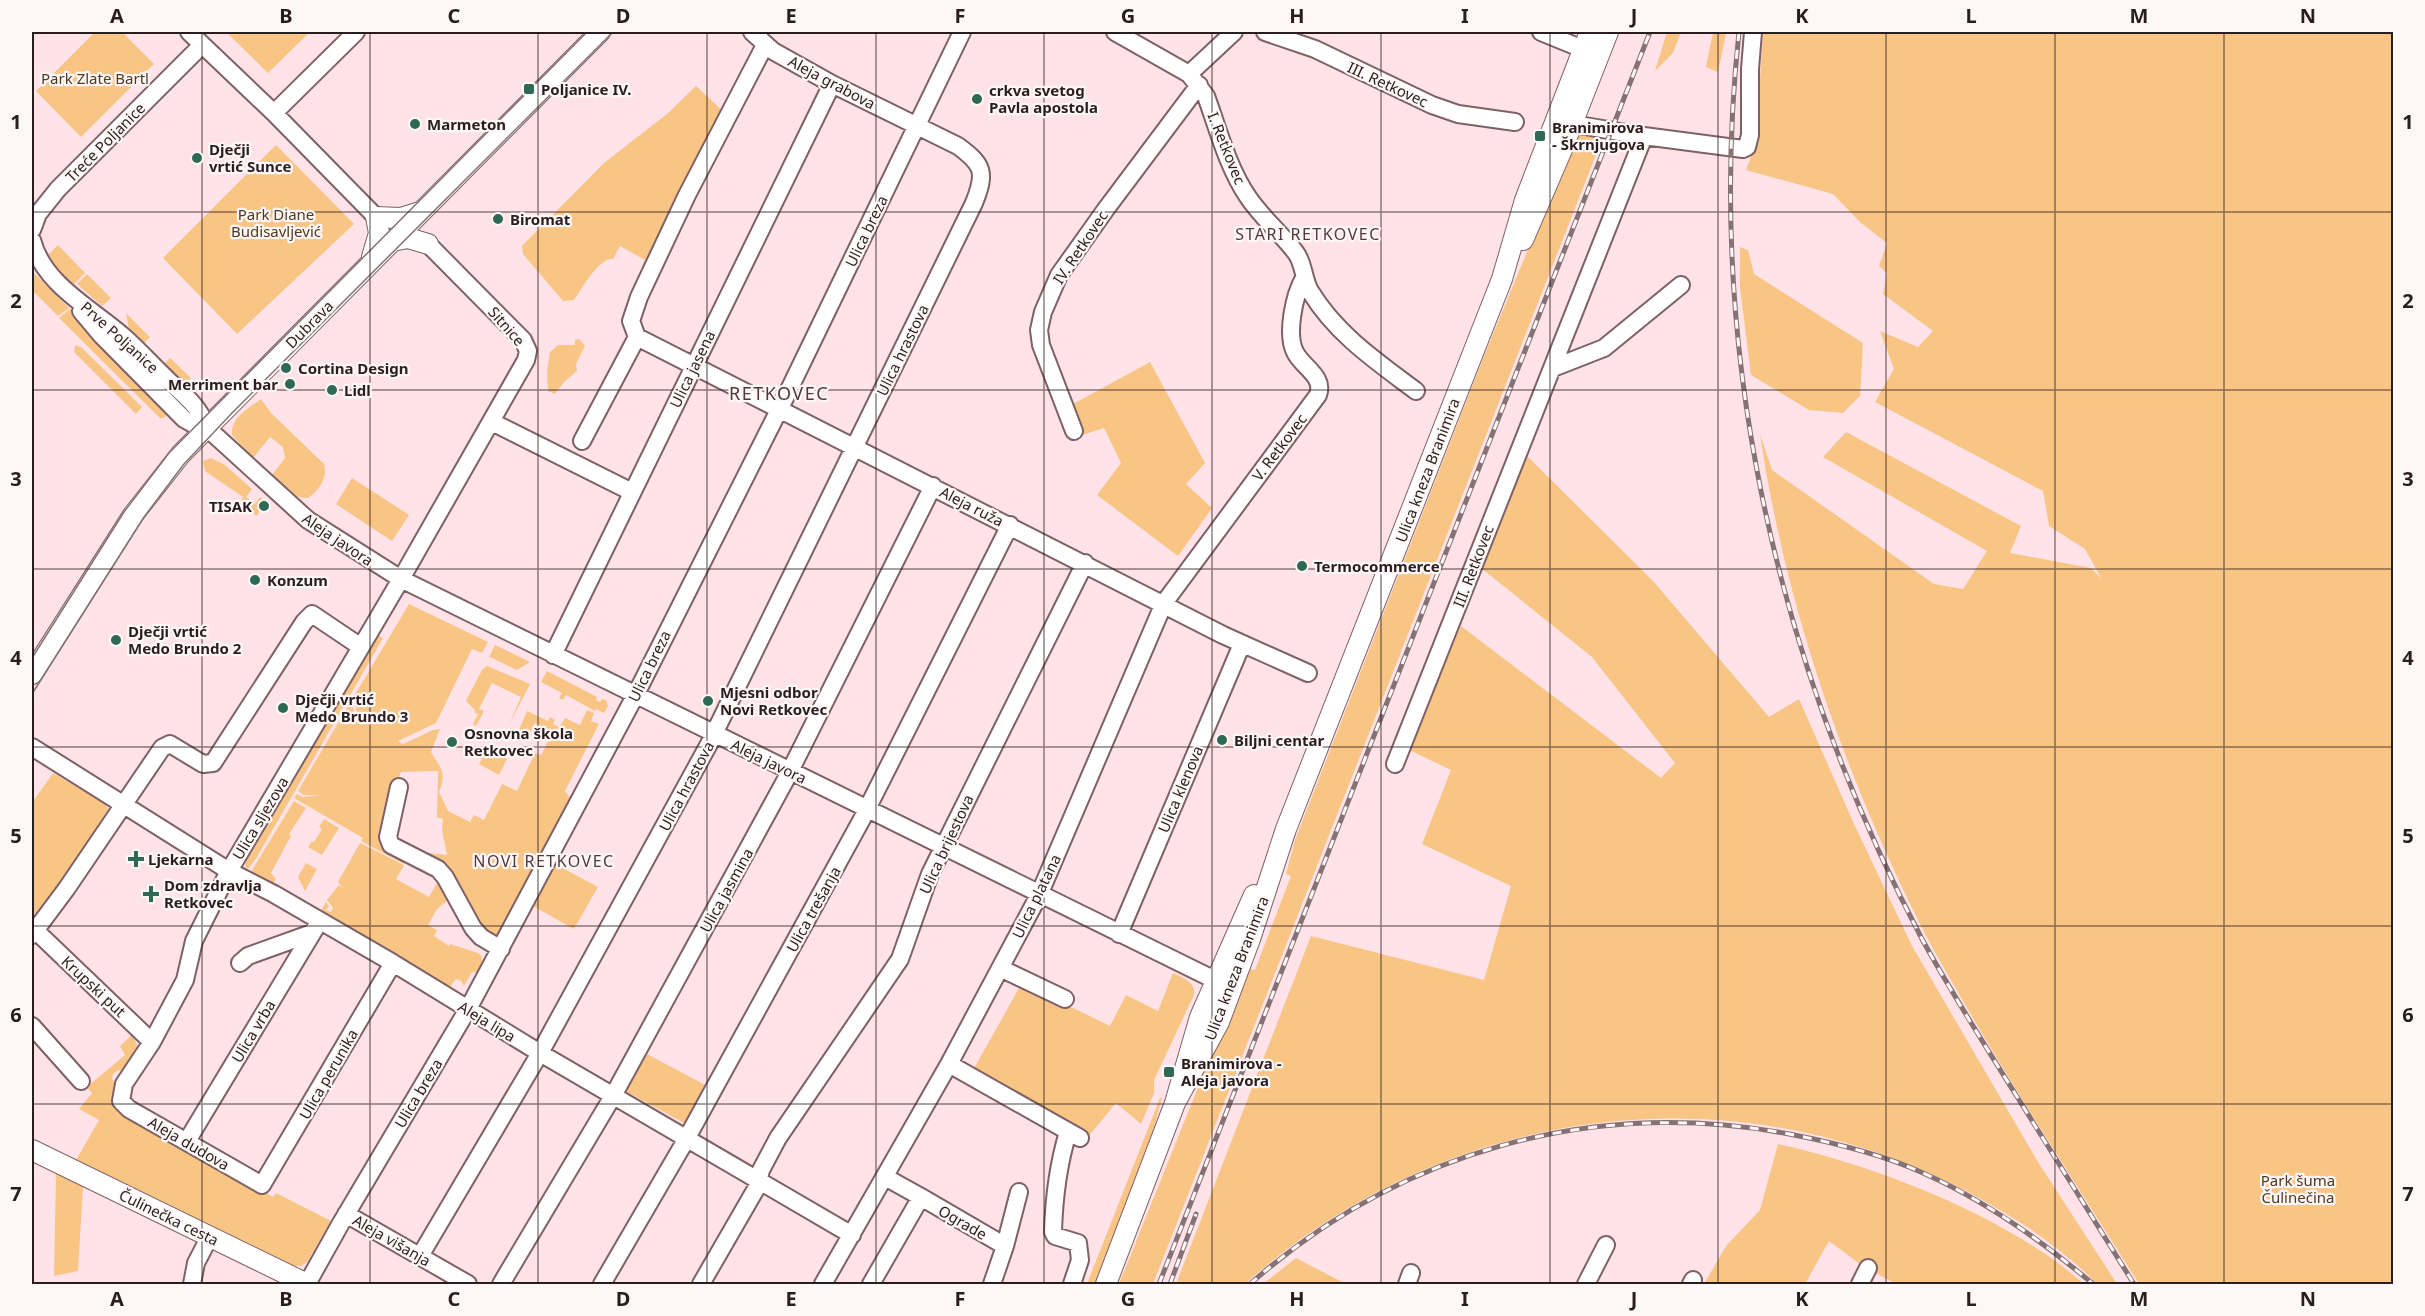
<svg xmlns="http://www.w3.org/2000/svg" width="2425" height="1316" viewBox="0 0 2425 1316" font-family="'Noto Sans',sans-serif">
<style>
.green{fill:#f9c585}
.lines{fill:none;stroke-linecap:round;stroke-linejoin:round}
.minor-casing{stroke:#7e6166;stroke-width:20}
.major-casing{stroke:#7e6166;stroke-width:22}
.minor{stroke:#fff;stroke-width:16}
.major{stroke:#fff;stroke-width:20}
.tram{stroke:#847275;stroke-width:1.5}
.rail-casing{stroke:#847275;stroke-width:5}
.rail{stroke:#fef7f8;stroke-width:3;stroke-dasharray:9;stroke-linecap:butt}
.grid{fill:none;stroke:#291d1f;stroke-width:1.5;stroke-opacity:0.55}
.poi-dot{fill:#2d6954;stroke:#fef7f8;stroke-width:2}
.labels{text-anchor:middle;dominant-baseline:central;stroke-width:4.5;stroke-linejoin:round;paint-order:stroke}
.park-label{font-size:15px;fill:#50391c;stroke:#fef7f8}
.street-label{font-size:15px;fill:#291d1f;stroke:#fef7f8}
.poi-label{font-size:15px;font-weight:bold;fill:#291d1f;stroke:#fef7f8;text-anchor:start}
.neighbourhood-label{font-size:16px;letter-spacing:1.5px;fill:#52373c;stroke:#fef7f8}
.quarter-label{font-size:18px;letter-spacing:1.5px;fill:#52373c;stroke:#fef7f8}
.neatline{fill:none;stroke:#291d1f;stroke-width:2}
.grid-label{font-size:20px;text-anchor:middle;font-weight:bold;fill:#291d1f}
</style>
<rect width="100%" height="100%" fill="#ffe3e8"/>
<path class="green" d="M95,32H122L154,64L81,137L36,91Z
M226,32H310L268,73Z
M1667,32H1681L1673,53L1655,71Z
M1713,32H1724L1726,34L1718,72L1706,67Z
M1763,32H2393V1284H2139C2082,1193 2022,1102 1967,1008C1953,983 1938,959 1925,934C1845,776 1786,609 1760,434L1772,470L1934,584L1963,589L1987,551L1823,457L1846,432L2021,526L2010,553L2091,568L2101,578L2085,549L2049,526L2043,491L1875,402L1894,369L1880,331L1918,347L1933,331L1883,294L1887,273L1879,266L1887,243L1861,223L1833,194L1746,170L1756,144Z
M696,86L724,112L646,267L642,266L645,260L620,246L613,259C598,258 582,289 574,300L563,301L523,254L522,246L604,163L667,114Z
M1583,133L1603,137L1153,1284H1119L1246,968L1255,970L1291,876L1286,874L1295,840L1484,356L1574,138Z
M276,145L354,224L237,334L163,258Z
M58,245L85,273L73,285L46,257Z
M1740,247L1748,250L1754,274L1863,343L1860,396L1843,413L1809,410L1751,375L1740,288Z
M33,272L69,308L58,316L32,290Z
M87,274L111,298L102,306L77,284Z
M70,309L88,331L169,414L163,418H160L59,318Z
M126,313L150,337L144,343L129,329Z
M579,339L585,346L576,364L577,371L564,382L555,394L548,391L547,372L550,352L558,345H575V340Z
M75,345L81,347L142,407L136,414L74,352Z
M170,358L190,377L188,387L164,364Z
M1150,362L1205,463L1186,484L1212,508L1178,556L1097,495L1121,463L1104,428L1079,436L1066,408Z
M261,399L271,413L324,464C328,477 319,491 308,498L298,497L272,475L285,458L283,447L270,437L253,458L232,435C230,418 249,408 261,399Z
M1526,455L1653,581L1769,717L1799,699L1854,824L1912,946L2038,1162L2117,1284C2112,1284 2102,1286 2098,1284C2094,1282 2090,1277 2087,1274C2072,1260 2055,1247 2039,1235C2013,1217 1984,1200 1956,1186C1720,1067 1440,1109 1245,1284H1176L1311,936L1484,980L1511,886L1422,844L1451,770L1407,749L1461,626L1661,778L1675,763L1592,657L1481,568Z
M211,458L225,465L252,489L246,497L255,504L260,497L264,500L259,505L266,511L260,510L257,516L239,504L243,497L205,471L203,461Z
M352,478L409,515L392,541L336,504Z
M409,604L488,642L482,653L472,649L436,723L398,741L403,744L433,730L440,729L431,752C441,769 447,772 439,792L448,811L470,822L474,815L484,820L502,784L517,791L535,753L541,755L553,732L535,723L529,735L519,730L527,711L548,721L550,717L555,720L553,724L559,727L565,718L580,725L587,710L594,713L591,721L599,724L565,791L572,800L498,942L492,941L431,860L430,853L447,855L442,830L443,819L437,817L438,771L401,772L380,829L434,870L452,897L437,909L428,925L437,930L434,936L449,946L450,944L478,953L481,955L483,966L480,973L472,972L464,986L461,981L456,979L448,989L319,914L326,902L329,906L326,910L331,912L333,908L327,900L339,885L343,888L338,882L360,843L404,865L396,879L429,897L438,881L406,862L404,864L361,841L363,838L294,798L297,794L303,797L321,795H304L298,791L351,701L357,721L360,722L353,698Z
M377,635L383,638L257,857L248,869L245,868L246,862Z
M495,645L530,662L517,670L492,658L489,657Z
M487,666L530,684L509,725L521,697L492,683L479,709L484,711L476,726L473,724L478,714L474,712L475,710L466,701L482,670Z
M547,671L597,697L596,700L600,702L602,699L606,700L608,706L604,713L596,709L595,711L566,695L563,700L559,698L562,693L541,682Z
M487,749L507,759L499,775L479,764Z
M53,773L106,804L108,809L56,891L32,921V803Z
M294,801L306,808L289,834L291,836L271,873L276,879L272,885L251,872Z
M324,819L339,828L322,855L308,847L312,841L314,842L322,829L319,827Z
M306,863L317,869L305,891L298,877Z
M555,864L598,887L574,929L533,906Z
M1173,973C1183,978 1196,982 1194,995L1154,1080V1093L1141,1124L1116,1103L1087,1138L972,1072L1022,983L1110,1026L1126,995L1158,1011Z
M132,1035C143,1052 135,1056 126,1072L118,1070L113,1074L112,1079L138,1118L273,1197L276,1193L331,1221L307,1262L301,1266H293L75,1162L99,1120L79,1109L92,1093L87,1087L125,1055L120,1046Z
M647,1054L709,1087L688,1125L625,1091Z
M1160,1098H1162L1154,1127L1095,1284H1087Z
M1778,1144C1877,1166 2007,1216 2084,1284H1896L1864,1267L1829,1241L1805,1284H1704L1726,1246L1760,1210Z
M56,1174L83,1186L78,1271L54,1276Z
M1296,1258L1346,1284H1263Z"/>
<g class="lines">
<g class="minor-casing">
<path id="minor" d="M189,32L274,113L376,217
M1115,32L1189,74L1206,96C1218,129 1228,168 1248,197C1262,218 1281,233 1296,253C1304,264 1303,278 1310,291C1336,334 1376,361 1416,391
M1265,32L1315,49L1432,105L1458,114L1515,122
M1541,32L1595,54
M765,45L687,195L639,297L631,321L637,337L1223,635L1308,673
M1189,74L1234,32
M274,113L356,32
M1573,124L1644,136L1743,149L1747,147L1750,135V69L1753,32
M32,230L38,214L58,189L202,45
M32,240C43,284 91,308 123,336C139,350 153,366 169,381C184,395 200,407 206,427
M81,311L102,336L184,419L195,425L206,427
M1553,368L1604,348L1681,285
M492,422L632,492
M206,427L308,520L401,579L1227,986
M1074,431L1041,345L1039,330L1043,312L1059,275L1106,209L1199,85
M582,441L637,337
M553,655L832,84
M32,747L229,871L274,894L393,963L540,1053L852,1235
M1395,764L1644,136
M399,787L388,837L391,845L438,869L445,877L473,928L481,937L501,949
M36,931L152,1042
M1119,934L1242,644
M32,935L67,888L162,748L170,744L203,764L213,763L304,622L312,614L361,647
M240,963L248,956L312,933
M393,963L262,1185L129,1109L121,1101L124,1084L152,1042L185,980L194,941L229,871L401,579L526,360L528,351L523,340L428,244
M1000,968L1065,999
M32,1026L81,1081
M949,1064L1080,1138
M1068,1132C1058,1165 1054,1197 1053,1232L1055,1236L1078,1243L1080,1260L1072,1284
M187,1141L319,922
M921,1197L1005,1246L992,1284
M346,1214L468,1284
M1005,1246L1019,1192
M420,1256L540,1053L709,744L974,203C986,173 984,165 958,146L832,84L773,51L752,32
M192,1284L196,1263L210,1236
M307,1284L341,1223L468,1009L635,696L786,396L962,32
M501,1284L613,1096L785,781L933,486
M602,1284L683,1145L862,819L1010,525
M701,1284L757,1187L761,1170L778,1138L900,959L930,874L1085,563
M823,1284L949,1064L1039,895L1164,603L1318,395C1325,376 1302,367 1295,352C1286,334 1294,295 1304,278
M871,1284L921,1197L885,1177
M1407,1284L1411,1273
M1586,1284L1606,1245
M1691,1284L1693,1280
M1860,1284L1868,1268"/>
</g>
<g class="major-casing">
<path id="major" d="M1523,240L1561,152L1608,32
M392,241L408,238L428,244
M372,257L379,233L376,217L401,218L420,212
M32,674L133,515L181,454L600,32
M1175,1103L1219,1022L1250,939L1286,829L1502,279L1525,200L1590,32
M32,1150L307,1284
M1106,1284L1175,1103L1200,1017L1254,895"/>
</g>
<use href="#minor" class="minor"/>
<use href="#major" class="major"/>
<path class="tram" d="M32,658L124,512L169,453L587,32
M32,694L144,517L184,464L232,413L613,32"/>
<g class="rail-casing">
<path id="rail" d="M1739,32C1705,348 1775,659 1922,939C1951,992 1984,1044 2016,1095C2055,1158 2095,1221 2134,1284
M1159,1284L1650,32
M1170,1284L1196,1214
M1250,1284C1399,1152 1592,1097 1789,1134C1831,1142 1884,1155 1923,1173C1986,1201 2041,1240 2093,1284"/>
</g>
<use href="#rail" class="rail"/>
</g>
<path class="grid" d="M202,32V1284M370,32V1284M538,32V1284M707,32V1284M876,32V1284M1044,32V1284M1212,32V1284M1381,32V1284M1550,32V1284M1718,32V1284M1886,32V1284M2055,32V1284M2224,32V1284M32,212H2394M32,390H2394M32,569H2394M32,747H2394M32,926H2394M32,1104H2394"/>
<g class="poi-dot">
<rect x="523" y="83" width="12" height="12" rx="3"/>
<circle cx="977" cy="99" r="6"/>
<circle cx="415" cy="124" r="6"/>
<rect x="1534" y="130" width="12" height="12" rx="3"/>
<circle cx="197" cy="158" r="6"/>
<circle cx="498" cy="219" r="6"/>
<circle cx="286" cy="368" r="6"/>
<circle cx="290" cy="384" r="6"/>
<circle cx="332" cy="390" r="6"/>
<circle cx="264" cy="506" r="6"/>
<circle cx="1302" cy="566" r="6"/>
<circle cx="255" cy="580" r="6"/>
<circle cx="116" cy="640" r="6"/>
<circle cx="708" cy="701" r="6"/>
<circle cx="283" cy="708" r="6"/>
<circle cx="1222" cy="740" r="6"/>
<circle cx="452" cy="742" r="6"/>
<path d="M133 850h6v6h6v6h-6v6h-6v-6h-6v-6h6z"/>
<path d="M148 885h6v6h6v6h-6v6h-6v-6h-6v-6h6z"/>
<rect x="1163" y="1066" width="12" height="12" rx="3"/>
</g>
<g class="labels">
<g class="park-label">
<text x="95" y="78">Park Zlate Bartl</text>
<text x="276" y="214">Park Diane<tspan x="276" dy="17">Budisavljević</tspan></text>
<text x="2298" y="1180">Park šuma<tspan x="2298" dy="17">Čulinečina</tspan></text>
</g>
<g class="street-label">
<text transform="translate(832 82) rotate(28)">Aleja grabova</text>
<text transform="translate(1388 84) rotate(25)">III. Retkovec</text>
<text transform="translate(105 142) rotate(-45)">Treće Poljanice</text>
<text transform="translate(1227 148) rotate(68)">I. Retkovec</text>
<text transform="translate(866 231) rotate(-64)">Ulica breza</text>
<text transform="translate(1080 247) rotate(-56)">IV. Retkovec</text>
<text transform="translate(309 324) rotate(-45)">Dubrava</text>
<text transform="translate(507 326) rotate(49)">Sitnice</text>
<text transform="translate(120 337) rotate(42)">Prve Poljanice</text>
<text transform="translate(902 350) rotate(-64)">Ulica hrastova</text>
<text transform="translate(692 369) rotate(-64)">Ulica jasena</text>
<text transform="translate(1279 447) rotate(-53)">V. Retkovec</text>
<text transform="translate(1427 470) rotate(-69)">Ulica kneza Branimira</text>
<text transform="translate(972 506) rotate(27)">Aleja ruža</text>
<text transform="translate(338 539) rotate(34)">Aleja javora</text>
<text transform="translate(1473 566) rotate(-69)">III. Retkovec</text>
<text transform="translate(649 666) rotate(-64)">Ulica breza</text>
<text transform="translate(769 761) rotate(26)">Aleja javora</text>
<text transform="translate(686 786) rotate(-62)">Ulica hrastova</text>
<text transform="translate(1180 789) rotate(-67)">Ulica klenova</text>
<text transform="translate(260 818) rotate(-59)">Ulica sljezova</text>
<text transform="translate(946 844) rotate(-65)">Ulica brijestova</text>
<text transform="translate(726 890) rotate(-61)">Ulica jasmina</text>
<text transform="translate(1036 896) rotate(-64)">Ulica platana</text>
<text transform="translate(813 909) rotate(-61)">Ulica trešanja</text>
<text transform="translate(1236 968) rotate(-69)">Ulica kneza Branimira</text>
<text transform="translate(94 986) rotate(43)">Krupski put</text>
<text transform="translate(487 1021) rotate(31)">Aleja lipa</text>
<text transform="translate(253 1031) rotate(-59)">Ulica vrba</text>
<text transform="translate(328 1074) rotate(-60)">Ulica perunika</text>
<text transform="translate(418 1093) rotate(-59)">Ulica breza</text>
<text transform="translate(189 1143) rotate(30)">Aleja dudova</text>
<text transform="translate(169 1217) rotate(26)">Čulinečka cesta</text>
<text transform="translate(963 1222) rotate(30)">Ograde</text>
<text transform="translate(392 1240) rotate(30)">Aleja višanja</text>
</g>
<g class="poi-label">
<text x="541" y="89">Poljanice IV.</text>
<text x="989" y="90">crkva svetog<tspan x="989" dy="17">Pavla apostola</tspan></text>
<text x="427" y="124">Marmeton</text>
<text x="1552" y="127">Branimirova<tspan x="1552" dy="17">- Škrnjugova</tspan></text>
<text x="209" y="149">Dječji<tspan x="209" dy="17">vrtić Sunce</tspan></text>
<text x="510" y="219">Biromat</text>
<text x="298" y="368">Cortina Design</text>
<text x="278" y="384" text-anchor="end">Merriment bar</text>
<text x="344" y="390">Lidl</text>
<text x="252" y="506" text-anchor="end">TISAK</text>
<text x="1314" y="566">Termocommerce</text>
<text x="267" y="580">Konzum</text>
<text x="128" y="631">Dječji vrtić<tspan x="128" dy="17">Medo Brundo 2</tspan></text>
<text x="720" y="692">Mjesni odbor<tspan x="720" dy="17">Novi Retkovec</tspan></text>
<text x="295" y="699">Dječji vrtić<tspan x="295" dy="17">Medo Brundo 3</tspan></text>
<text x="464" y="733">Osnovna škola<tspan x="464" dy="17">Retkovec</tspan></text>
<text x="1234" y="740">Biljni centar</text>
<text x="148" y="859">Ljekarna</text>
<text x="164" y="885">Dom zdravlja<tspan x="164" dy="17">Retkovec</tspan></text>
<text x="1181" y="1063">Branimirova -<tspan x="1181" dy="17">Aleja javora</tspan></text>
</g>
<g class="neighbourhood-label">
<text x="1308" y="234">STARI RETKOVEC</text>
<text x="544" y="861">NOVI RETKOVEC</text>
</g>
<g class="quarter-label">
<text x="779" y="393">RETKOVEC</text>
</g>
</g>
<rect width="2425" height="1316" fill="none" stroke="#fef7f8" stroke-width="66"/>
<rect x="33" y="33" width="2359" height="1250" class="neatline"/>
<g class="grid-label">
<text x="117" y="23">A</text>
<text x="286" y="23">B</text>
<text x="454" y="23">C</text>
<text x="623" y="23">D</text>
<text x="791" y="23">E</text>
<text x="960" y="23">F</text>
<text x="1128" y="23">G</text>
<text x="1297" y="23">H</text>
<text x="1465" y="23">I</text>
<text x="1634" y="23">J</text>
<text x="1802" y="23">K</text>
<text x="1971" y="23">L</text>
<text x="2139" y="23">M</text>
<text x="2308" y="23">N</text>
<text x="16" y="129">1</text>
<text x="2408" y="129">1</text>
<text x="16" y="308">2</text>
<text x="2408" y="308">2</text>
<text x="16" y="486">3</text>
<text x="2408" y="486">3</text>
<text x="16" y="665">4</text>
<text x="2408" y="665">4</text>
<text x="16" y="843">5</text>
<text x="2408" y="843">5</text>
<text x="16" y="1022">6</text>
<text x="2408" y="1022">6</text>
<text x="16" y="1201">7</text>
<text x="2408" y="1201">7</text>
<text x="117" y="1306">A</text>
<text x="286" y="1306">B</text>
<text x="454" y="1306">C</text>
<text x="623" y="1306">D</text>
<text x="791" y="1306">E</text>
<text x="960" y="1306">F</text>
<text x="1128" y="1306">G</text>
<text x="1297" y="1306">H</text>
<text x="1465" y="1306">I</text>
<text x="1634" y="1306">J</text>
<text x="1802" y="1306">K</text>
<text x="1971" y="1306">L</text>
<text x="2139" y="1306">M</text>
<text x="2308" y="1306">N</text>
</g>
</svg>
